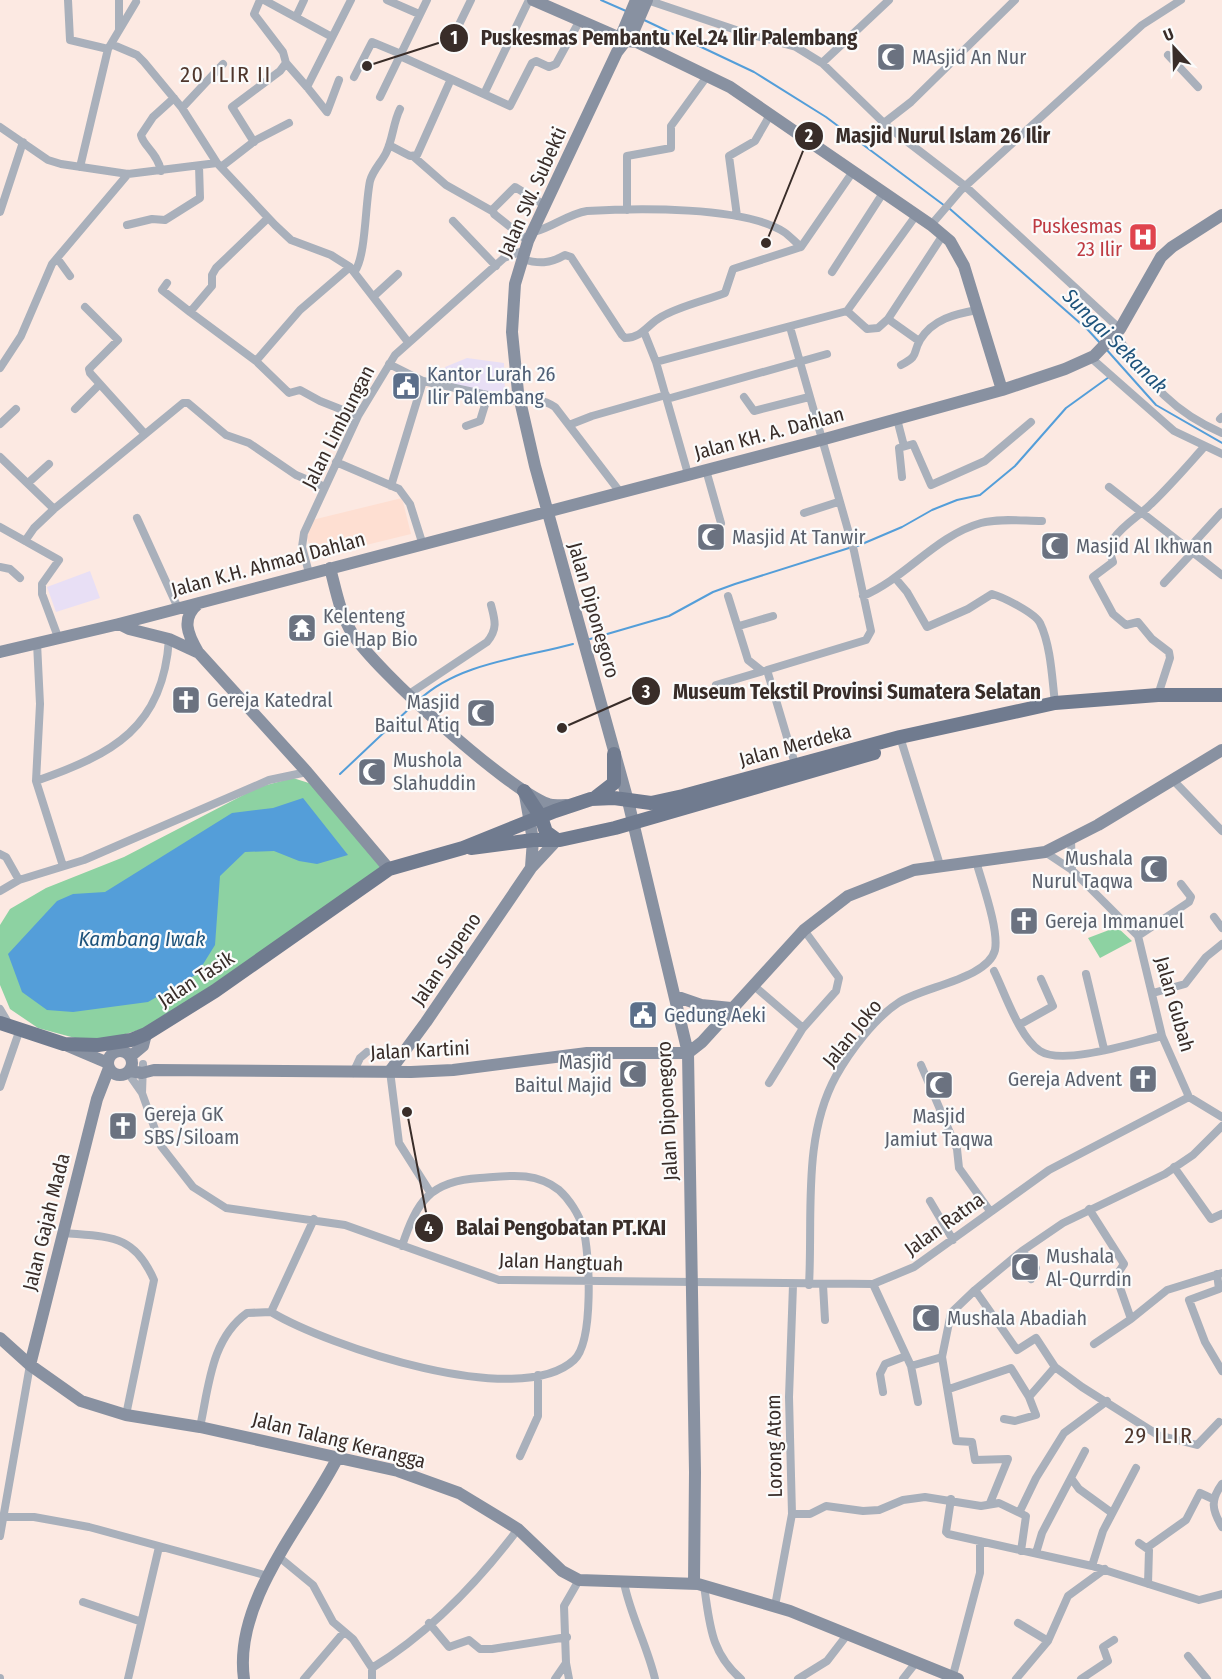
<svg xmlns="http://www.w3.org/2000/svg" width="1222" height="1679" viewBox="0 0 1222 1679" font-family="'Fira Sans Condensed',sans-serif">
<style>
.commercial{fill:#e8dff5}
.built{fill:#fedfd2}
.green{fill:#8dd2a2}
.water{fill:#549ed9}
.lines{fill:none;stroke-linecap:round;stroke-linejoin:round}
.stream{stroke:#549ed9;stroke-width:2}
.street{stroke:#a9b0bb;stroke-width:8}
.secondary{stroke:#8891a1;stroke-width:12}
.primary{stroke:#707b8f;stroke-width:14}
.labels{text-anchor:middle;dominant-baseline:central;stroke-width:4.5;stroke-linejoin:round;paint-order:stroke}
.worship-label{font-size:20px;fill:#5b616d;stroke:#fbfbfb;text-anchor:start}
.street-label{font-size:20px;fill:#392d29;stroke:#fbfbfb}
.health-label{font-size:20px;fill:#be3a42;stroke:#fbfbfb;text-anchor:end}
.service-label{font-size:20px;fill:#4e5e75;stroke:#fbfbfb;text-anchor:start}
.water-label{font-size:21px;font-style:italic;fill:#1e537b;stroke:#fbfbfb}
.quarter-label{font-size:22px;letter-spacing:1.5px;fill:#4f372d;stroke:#fbfbfb}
.leader{fill:none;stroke:#392d29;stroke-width:2}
.callout-dot{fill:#392d29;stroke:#fbfbfb;stroke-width:2}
.mark-label{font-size:18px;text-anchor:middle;font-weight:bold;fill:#fff}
.callout-label{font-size:21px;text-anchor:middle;font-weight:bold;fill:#392d29;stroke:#fbfbfb;stroke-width:4.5;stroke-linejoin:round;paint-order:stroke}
</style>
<rect width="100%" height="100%" fill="#fce9e2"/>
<path class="commercial" d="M467,358L504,363L505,395L448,384L445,367Z
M90,571L100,598L56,612L47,587Z"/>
<path class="built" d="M402,498L411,534L313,558L307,537L312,520Z"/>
<path class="green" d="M293,778L312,784L382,867L296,930L148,1027L110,1039L75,1038L38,1028L10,1009L0,985V925L10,909L46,888L124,857L259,787Z
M1117,927L1132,941L1100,958L1088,938Z"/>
<path class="water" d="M303,798L348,855L317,864L299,861L274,851L245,852L220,876L215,945L197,974L148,1002L73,1012L47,1010L22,992L8,954L57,901L73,894L105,892L232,813L273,808Z"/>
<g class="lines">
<path class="stream" d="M601,0L626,11
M642,19L754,72L826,117L945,206
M950,209L1088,330L1100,343
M1106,349L1156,405L1222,443
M855,547L902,527L932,510L957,500L980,495L1015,466L1066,408L1109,377
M590,639L669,616L713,592L735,584L849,548
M419,700C458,663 522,658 573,644
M340,774L412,706"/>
<path class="street" d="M68,0L70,40L108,49
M119,0V29
M260,0L254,14L283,52L286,63L307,87
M264,0L332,37
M387,0L419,14
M647,0L745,33L796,47L822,63
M889,0L822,63L887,126L965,186L1120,329
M296,17L304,0
M452,39L471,0
M111,44L137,55L144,62L182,108L217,163L275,225L291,240L331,255L350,267L408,342
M1168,55L1198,87
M354,77L372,42L401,54
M451,79L510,106L532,63L536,61L549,67L556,64L580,20
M339,80L327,112L307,87L351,0
M484,94L529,0
M380,97L427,0
M182,108L223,64
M884,123L911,102L1015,0
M0,127L48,160L61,164L128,174L217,163
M254,142L232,107L280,71L286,63
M389,145L410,156L417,155L451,79L400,56
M414,157L446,185L492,211
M80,167L108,49L136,2
M221,167L256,140L289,123
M161,171C157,152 143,146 141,135L153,117L174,98
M627,210V156L671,148V126L708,75
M0,212L23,142
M737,216L729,156L755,141L770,115
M453,221L496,266
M127,225L152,219L165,220L200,198L199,166
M931,225L961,190L1142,25L1181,0
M534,232C553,227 568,214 587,211C635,208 744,206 784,232C790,236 795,242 801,247
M528,241L494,214L493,209L515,187L546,206
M57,258L70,276
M522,259C539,264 549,264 565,255L571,257L622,335L625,338C642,338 648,324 661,317C680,306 704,301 725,293L733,269L801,247L852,173
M350,267L300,310L256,361L289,393L300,390L320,401L358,416
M355,271C366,255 365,205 370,181C373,170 381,163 386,153C393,139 393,123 400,109
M832,272L883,193
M167,283L162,290L190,312
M374,296L398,274
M85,307L118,340L89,369L90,373L144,433
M847,311L867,329L878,328L888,319
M790,327L854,551L871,631L866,640L767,670L795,764
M644,332L656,362L688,474
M1115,334C1149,380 1168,410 1222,433
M919,341L888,319L943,235
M1090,357L1174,431L1222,454
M256,361L190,312L212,286V275L216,268L268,218
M656,362L847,311L917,214
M389,364L423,381L520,402C534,399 543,399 555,407L620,492
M901,365C920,355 912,354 920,340C933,319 955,314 977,310
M0,368L21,336L52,264L128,174
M744,397L754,411L809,397
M667,399L827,354
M75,409L100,384
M897,419L904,446
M1220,419L1222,417
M0,424L16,409
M569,425L592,416L666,395
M466,426L480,421L488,395
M0,457L54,509
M336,462L399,489L410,504L422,542
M706,470L721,523
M902,477L899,448L913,444L931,485L985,461L1031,422
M28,483L49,464
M391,486L423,381
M1109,487L1222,575
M804,513L838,502
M137,518L178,608
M0,527L59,560L42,584V594L58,637
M25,541L34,528L54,509L183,403H188L226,435L249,443L296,475L325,487
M1189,548L1222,512
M0,567L10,569L20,578
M309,573L302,547L304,533L358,416L395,355L504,258L525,250
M896,579L907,592L927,627L968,609L992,594C1003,597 1035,613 1040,623C1051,646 1052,678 1055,703
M1164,583L1193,552
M728,596L748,660L762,671
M863,596C906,578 935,536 981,523C1000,518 1023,521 1042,521
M739,626L773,616
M37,643L40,704L36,781L63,866
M716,685L763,671
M409,694L487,642C498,629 495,620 491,605
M1158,695L1170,658L1169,652L1152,639L1138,622L1126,625L1113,614L1093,577L1113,562L1110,553L1116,545L1114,538C1124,524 1138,517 1151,504C1170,486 1187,466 1205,446
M900,737L940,865
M1172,779L1222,831
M36,781C113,754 163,728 169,639
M1071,840L1072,870
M1045,852L1072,870L1138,936L1162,1036L1189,1097
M0,854L6,857L19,880
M0,891L19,880L84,860L269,780L307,772
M1214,917L1222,928
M1138,936L1189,902L1191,897L1181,884
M994,971C1005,993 1019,1037 1040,1051C1063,1066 1136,1042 1162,1036
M1086,974L1104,1049
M753,985L803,1028
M1153,993L1185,984L1206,957L1222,944
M0,1009L10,1026
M1019,1025L1053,1006L1041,979
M143,1064L142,1093L161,1146L193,1187L226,1208L345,1225L499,1280L873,1284L914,1267L1049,1170L1189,1097
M921,1065L957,1149L959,1168L990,1211
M390,1071L399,1143L430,1192
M128,1073L142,1093
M353,1073L360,1058L367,1052
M769,1083L803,1028L836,991L839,978L804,930
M0,1087L20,1029
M1189,1097L1222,1117
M1174,1167L1211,1219L1222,1214
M930,1201L953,1240
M1089,1209L1124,1264L1116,1276L1131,1319L1094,1344
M64,1233C110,1237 134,1234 154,1280L126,1415
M1022,1251L1036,1268L1031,1279
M1217,1274L1219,1289L1189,1300L1205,1342L1222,1371
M873,1284L911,1366L942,1357L956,1441L972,1442L975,1460L1008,1459L990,1503
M809,1285C813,1215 802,1138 836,1076C850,1051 874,1019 898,1003C921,987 988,979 995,950C999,929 982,883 976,861
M823,1285L825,1320
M975,1290L1017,1350L1036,1338L1055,1367L1082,1387L1158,1435L1197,1445L1219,1422
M271,1312C328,1346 519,1411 574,1360C594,1342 590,1253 583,1228C579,1214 569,1199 559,1190C535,1171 508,1176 480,1178C430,1181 417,1201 402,1246
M1131,1319L1167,1290L1222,1273
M942,1357L951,1313L975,1290L1022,1251L1063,1223L1165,1174L1193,1155L1222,1126
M911,1366L918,1402
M949,1389L1011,1368L1029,1397
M883,1392L880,1374L885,1364L906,1356
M1004,1419L1015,1421L1036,1415L1029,1397L1055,1367
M200,1427C209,1386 211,1339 247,1313L271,1312L314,1219
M520,1456L538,1416V1375
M1071,1478L1079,1489L1112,1513
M1222,1484C1210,1500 1212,1510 1222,1527
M951,1499L946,1532L948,1534L1092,1566L1199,1600L1222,1594
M1020,1511L1036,1478L1064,1433L1107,1401
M792,1514H810L826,1506L863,1511L879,1510L903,1500L925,1497L981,1506L999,1503L1026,1516L1021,1551
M3,1517H34L89,1527L268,1576
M0,1536L30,1365
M1139,1543L1149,1550L1148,1584
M1148,1547L1186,1520L1200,1493L1213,1499
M1036,1553L1042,1533L1085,1451
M279,1557L313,1585L333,1622L353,1639L372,1668
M1092,1566L1103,1531L1136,1468
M624,1583C631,1617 647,1645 655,1679
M704,1586C710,1624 710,1652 741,1679
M83,1602L139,1621
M775,1606L792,1514L789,1397L793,1285
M429,1623L449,1647L469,1640L480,1649H492L567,1637
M1018,1623L1048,1641
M1188,1656L1207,1679
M566,1663L569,1679
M0,1678V1679
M128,1679L159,1547
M304,1679L344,1632
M372,1679V1668C429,1633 478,1582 518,1529
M555,1679L566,1663L564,1606L579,1580
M798,1679L827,1661L847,1635
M903,1679L917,1661
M952,1679L980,1573V1541
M1016,1679L1048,1641L1068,1596L1105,1569
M1081,1679L1108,1661L1103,1647L1114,1640"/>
<path class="secondary" d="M533,0L627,41L637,42L730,87L931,225L950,241L964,266L1002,390
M647,0L634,30L617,52L528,241L515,284L512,332L518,392L535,466L628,801L688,1053L695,1472L694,1583
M618,43L636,0
M330,568C336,590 340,614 352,633C375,670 508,790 548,804C553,806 560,805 566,805
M199,603C180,618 188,635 198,652L307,772L389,869
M119,624L129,629L169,639L197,652
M0,652L119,624L821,440L1002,390L1065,369L1094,356L1120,329L1161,257L1172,247L1222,215
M525,795L533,840L531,867
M675,996L701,1005L731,1008
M68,1046L108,1063
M108 1063a12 12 0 1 1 24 0a12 12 0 1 1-24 0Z
M131,1056L143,1046L146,1034
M130,1071L142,1073L154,1070L411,1072L453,1070L587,1053H688L702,1042L804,930L848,896L914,870L1045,852L1098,825L1222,750
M390,1071L426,1022L531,868L557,840
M0,1338L30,1365L81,1401L126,1415L200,1427L398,1471L459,1493L518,1529L562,1571L579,1580L698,1584L790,1611L958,1679
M30,1365L97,1099L109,1068
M244,1679C233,1601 304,1524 338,1457"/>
<path class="primary" d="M524,791L541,817L546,832L557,840
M596,797L614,783V754
M471,848L533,840H560L615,828L874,753
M0,1023L64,1044L98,1045L131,1040L146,1034L215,991L389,869L463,848L555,811L591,799L614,798L651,803L683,796L900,737L1055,703L1158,695H1222"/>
</g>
<defs>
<g id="mosque-square" transform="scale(1.5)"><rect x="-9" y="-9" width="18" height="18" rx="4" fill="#6b7280" stroke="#fbfbfb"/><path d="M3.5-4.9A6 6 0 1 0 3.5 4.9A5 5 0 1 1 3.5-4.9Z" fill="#fff"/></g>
<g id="hospital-square" transform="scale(1.5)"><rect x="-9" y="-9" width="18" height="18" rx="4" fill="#e0444e" stroke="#fbfbfb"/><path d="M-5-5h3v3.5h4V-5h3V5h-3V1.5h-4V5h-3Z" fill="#fff"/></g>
<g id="civic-square" transform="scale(1.5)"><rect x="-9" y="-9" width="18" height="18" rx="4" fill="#5c6f8a" stroke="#fbfbfb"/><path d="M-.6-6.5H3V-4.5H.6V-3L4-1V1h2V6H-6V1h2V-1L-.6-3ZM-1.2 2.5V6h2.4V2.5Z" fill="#fff"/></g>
<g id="temple-square" transform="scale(1.5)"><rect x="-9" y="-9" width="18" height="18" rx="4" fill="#6b7280" stroke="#fbfbfb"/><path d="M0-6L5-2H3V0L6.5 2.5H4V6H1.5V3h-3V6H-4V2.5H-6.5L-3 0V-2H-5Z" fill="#fff"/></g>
<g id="church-square" transform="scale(1.5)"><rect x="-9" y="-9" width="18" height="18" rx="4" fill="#6b7280" stroke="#fbfbfb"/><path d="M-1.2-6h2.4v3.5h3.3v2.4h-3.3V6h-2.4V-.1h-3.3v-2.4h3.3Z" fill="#fff"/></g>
</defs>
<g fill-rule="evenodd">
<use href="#mosque-square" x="891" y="57"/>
<use href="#hospital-square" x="1143" y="237"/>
<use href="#civic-square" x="406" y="386"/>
<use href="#mosque-square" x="711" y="537"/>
<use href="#mosque-square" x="1055" y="546"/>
<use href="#temple-square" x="302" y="628"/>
<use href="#church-square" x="186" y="700"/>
<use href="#mosque-square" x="481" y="713"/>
<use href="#mosque-square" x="372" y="772"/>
<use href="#mosque-square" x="1154" y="869"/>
<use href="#church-square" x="1024" y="921"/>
<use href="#civic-square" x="643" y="1015"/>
<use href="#mosque-square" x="633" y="1074"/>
<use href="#church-square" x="1143" y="1079"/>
<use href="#mosque-square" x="939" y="1085"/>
<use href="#church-square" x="123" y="1126"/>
<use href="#mosque-square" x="1025" y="1267"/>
<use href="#mosque-square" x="926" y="1318"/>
</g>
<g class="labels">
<g class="worship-label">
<text x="912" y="57">MAsjid An Nur</text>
<text x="732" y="537">Masjid At Tanwir</text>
<text x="1076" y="546">Masjid Al Ikhwan</text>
<text x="323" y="616">Kelenteng<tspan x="323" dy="23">Gie Hap Bio</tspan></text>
<text x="207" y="700">Gereja Katedral</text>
<text x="460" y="702" text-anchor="end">Masjid<tspan x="460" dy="23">Baitul Atiq</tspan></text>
<text x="393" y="760">Mushola<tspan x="393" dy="23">Slahuddin</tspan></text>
<text x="1133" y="858" text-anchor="end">Mushala<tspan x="1133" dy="23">Nurul Taqwa</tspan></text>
<text x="1045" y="921">Gereja Immanuel</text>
<text x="612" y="1062" text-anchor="end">Masjid<tspan x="612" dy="23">Baitul Majid</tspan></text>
<text x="1122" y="1079" text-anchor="end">Gereja Advent</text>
<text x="144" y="1114">Gereja GK<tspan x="144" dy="23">SBS/Siloam</tspan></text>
<text x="939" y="1116" text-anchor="middle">Masjid<tspan x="939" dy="23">Jamiut Taqwa</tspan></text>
<text x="1046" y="1256">Mushala<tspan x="1046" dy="23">Al-Qurrdin</tspan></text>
<text x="947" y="1318">Mushala Abadiah</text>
</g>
<g class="street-label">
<text transform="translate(532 192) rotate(-66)">Jalan SW. Subekti</text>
<text transform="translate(338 427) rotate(-63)">Jalan Limbungan</text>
<text transform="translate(769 433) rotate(-15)">Jalan KH. A. Dahlan</text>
<text transform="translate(268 564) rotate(-15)">Jalan K.H. Ahmad Dahlan</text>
<text transform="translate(594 610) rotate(74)">Jalan Diponegoro</text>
<text transform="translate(795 745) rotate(-15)">Jalan Merdeka</text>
<text transform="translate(446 959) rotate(-56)">Jalan Supeno</text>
<text transform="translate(196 979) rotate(-33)">Jalan Tasik</text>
<text transform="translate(1175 1004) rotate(74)">Jalan Gubah</text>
<text transform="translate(852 1033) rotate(-51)">Jalan Joko</text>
<text transform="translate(420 1050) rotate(-3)">Jalan Kartini</text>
<text transform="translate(667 1111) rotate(-93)">Jalan Diponegoro</text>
<text transform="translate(46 1222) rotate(-76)">Jalan Gajah Mada</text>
<text transform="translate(944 1224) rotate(-36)">Jalan Ratna</text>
<text transform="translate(561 1262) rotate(2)">Jalan Hangtuah</text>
<text transform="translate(339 1440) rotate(14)">Jalan Talang Kerangga</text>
<text transform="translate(774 1446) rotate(-91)">Lorong Atom</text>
</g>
<g class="health-label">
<text x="1122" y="226">Puskesmas<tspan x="1122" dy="23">23 Ilir</tspan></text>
</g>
<g class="service-label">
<text x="427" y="374">Kantor Lurah 26<tspan x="427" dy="23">Ilir Palembang</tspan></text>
<text x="664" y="1015">Gedung Aeki</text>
</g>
<g class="water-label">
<text transform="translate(1115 341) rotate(45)">Sungai Sekanak</text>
<text x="142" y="939">Kambang Iwak</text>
</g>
<g class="quarter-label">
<text x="226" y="74">20 ILIR II</text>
<text x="1159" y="1435">29 ILIR</text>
</g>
</g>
<path class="leader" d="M367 66L454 38M766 243L809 136M562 728L646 691M407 1112L429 1228"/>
<g class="callout-dot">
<circle cx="367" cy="66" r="6"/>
<circle cx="766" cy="243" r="6"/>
<circle cx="562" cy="728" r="6"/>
<circle cx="407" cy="1112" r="6"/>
<circle cx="454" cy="38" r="15"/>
<circle cx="809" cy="136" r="15"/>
<circle cx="646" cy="691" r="15"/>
<circle cx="429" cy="1228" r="15"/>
</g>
<g class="mark-label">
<text x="454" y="44">1</text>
<text x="809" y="142">2</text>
<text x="646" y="698">3</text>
<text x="429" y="1234">4</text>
</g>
<g class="callout-label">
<text x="669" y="45">Puskesmas Pembantu Kel.24 Ilir Palembang</text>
<text x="943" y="143">Masjid Nurul Islam 26 Ilir</text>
<text x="857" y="699">Museum Tekstil Provinsi Sumatera Selatan</text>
<text x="561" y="1235">Balai Pengobatan PT.KAI</text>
</g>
<g transform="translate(1174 48) rotate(338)" stroke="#fbfbfb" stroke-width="4.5" paint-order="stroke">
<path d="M0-4.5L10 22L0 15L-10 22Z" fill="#392d29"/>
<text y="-9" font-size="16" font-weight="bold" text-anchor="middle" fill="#392d29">U</text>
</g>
</svg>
